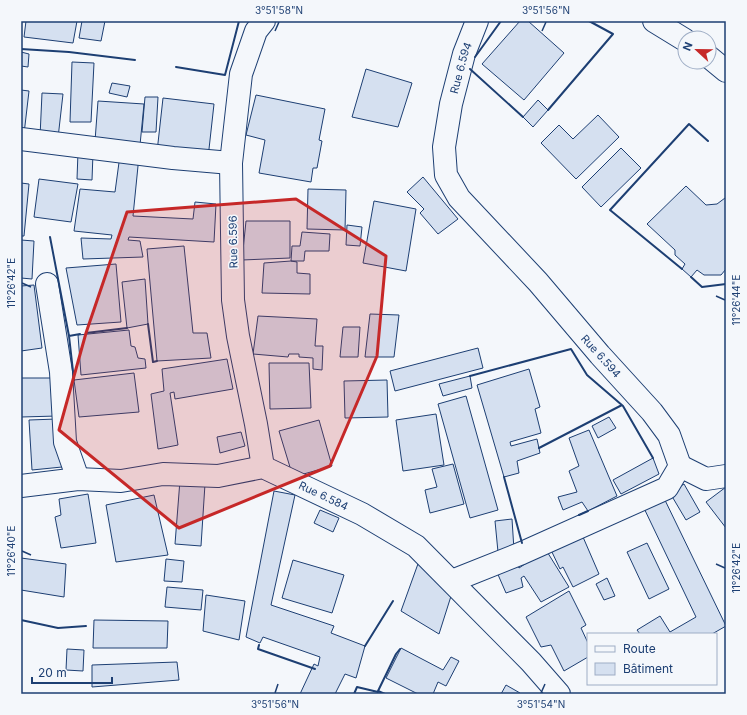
<svg xmlns="http://www.w3.org/2000/svg" width="747" height="715" viewBox="0 0 747 715" font-family="Inter,sans-serif">
<style>
.building{fill:#d5e0f0;stroke:#1d3f73}
.lines{fill:none;stroke-linecap:round;stroke-linejoin:round}
.minor-casing{stroke:#1d3f73;stroke-width:24}
.minor{stroke:#f4f7fb;stroke-width:22}
.wall{stroke:#1d3f73;stroke-width:2}
.marked{fill:#c62828;fill-opacity:0.2;stroke:#c62828;stroke-width:3;stroke-linejoin:round}
.ticks{fill:none;stroke:#1d3f73;stroke-width:1.5}
.labels{text-anchor:middle;dominant-baseline:central;stroke-width:3;stroke-linejoin:round;paint-order:stroke}
.street-label{font-size:11px;fill:#1d3f73;stroke:#f4f7fb}
.neatline{fill:none;stroke:#1d3f73;stroke-width:1.5}
.ticks-label{font-size:10px;text-anchor:middle;fill:#1d3f73}
</style>
<rect width="100%" height="100%" fill="#f4f7fb"/>
<path class="building" d="M26,21H77L73,43L24,37Z
M82,21H105L101,41L79,38Z
M520,21H528L564,53L524,100L482,64Z
M21,52L29,54L28,67L21,66Z
M72,62L94,63L91,122H70Z
M366,69L412,83L398,127L352,117Z
M112,83L130,86L127,97L109,93Z
M21,90L29,91L24,134H21Z
M42,93L63,94L58,138L40,137Z
M256,95L325,109L319,140L322,141L317,168H313L311,182L259,173L265,140L246,135Z
M145,97H158L156,132H142Z
M163,98L214,104L208,158L157,152Z
M538,100L548,110L533,127L523,117Z
M98,101L144,104L140,145L95,141Z
M598,115L619,137L576,179L541,143L559,125L573,139Z
M621,148L641,168L601,207L582,187Z
M78,152L93,153L92,180L77,179Z
M120,155L139,156L133,216L193,219L195,202L216,204L214,242L129,237L128,240L140,241L143,257L83,259L81,238L111,239L112,235L74,231L80,189L115,192Z
M423,177L458,219L438,234L420,213L424,209L407,192Z
M39,179L78,184L71,222L34,217Z
M21,183L29,184L24,236H21Z
M686,186L706,205L717,204L725,198L726,199V269L721,275H704L697,270L691,277L682,269L685,264L675,255V250L647,224Z
M308,189L346,190L345,230L307,229Z
M374,201L416,209L406,271L363,263Z
M246,221H290V258L242,260Z
M347,225L362,227L360,246L346,245Z
M302,232L330,234L329,251H305L304,261H291L292,246H300Z
M21,240L34,241L32,279L21,278Z
M184,246L193,333H207L211,358L157,361L147,249Z
M291,261L297,262V273L310,274V294L262,293L264,263Z
M116,264L121,322L77,325L66,268Z
M145,279L148,324L127,328L122,282Z
M34,285L42,348L21,351V286Z
M370,314L399,315L394,357H365Z
M258,316L317,319L315,346H323L322,370L313,369V358L299,357V354H289L288,357L253,354Z
M343,327H360L358,357H340Z
M129,330L131,346L135,347L138,358L145,359L146,368L81,375L78,335Z
M478,348L483,368L395,391L390,371Z
M227,359L233,389L175,399L174,392L170,393L178,445L158,449L151,394L164,391L162,369Z
M269,363H309L311,408L270,409Z
M529,369L540,407L535,409L541,433L510,442L511,446L537,439L540,453L517,461L519,473L504,477L477,385Z
M134,373L139,412L79,417L74,380Z
M470,376L472,388L443,396L439,384Z
M21,378H56L57,416L21,417Z
M387,380L388,417L345,418L344,381Z
M466,396L498,510L470,518L438,404Z
M436,414L444,465L403,471L396,420Z
M609,417L616,428L598,438L592,426Z
M57,419L62,467L32,470L29,420Z
M319,420L332,466L293,477L279,431Z
M589,430L617,496L588,511L582,502L563,510L558,497L577,492L569,471L579,466L569,438Z
M241,432L245,446L220,453L217,437Z
M653,458L659,474L621,494L613,480Z
M453,464L464,504L430,513L425,490L437,487L432,469Z
M180,480L205,484L201,546L175,544Z
M684,484L700,512L686,520L670,493Z
M726,487V528L706,502Z
M274,491L295,495L271,605L334,626L331,633L365,646L356,678L345,674L335,694H300L314,664L318,666L320,657L263,637L260,643L246,637Z
M88,494L96,543L61,548L55,517L61,515L59,499Z
M662,494L726,626L712,634H640L637,630L660,616L670,632L696,617L642,504Z
M154,495L168,555L116,562L106,505Z
M320,510L339,518L333,532L314,523Z
M512,519L514,550L498,552L495,521Z
M583,537L599,574L573,587L563,567L560,569L551,550Z
M647,543L669,589L649,599L627,552Z
M546,550L569,587L541,602L524,576L521,578L523,587L506,593L496,570L516,562L519,568Z
M21,558L66,564L64,597L21,590Z
M166,559L184,561L182,582L164,581Z
M293,560L344,575L332,613L282,598Z
M419,561L452,593L439,634L401,611Z
M607,578L615,596L604,600L596,584Z
M167,587L203,590L201,610L165,607Z
M569,591L586,625L581,628L588,643V657L564,671L551,645L541,647L526,617Z
M206,595L245,601L239,640L203,631Z
M94,620L168,621L167,648H93Z
M401,648L443,670L451,657L459,661L446,686L438,682L433,694H418L386,678Z
M67,649L84,650L83,671L66,670Z
M177,662L179,680L92,687V665Z
M506,685L520,693V694H501Z"/>
<g class="lines">
<g class="minor-casing">
<g id="minor">
<path d="M654,21L685,40"/>
<path d="M709,57L726,71"/>
<path d="M21,139L173,158L231,163"/>
<path d="M47,284L61,372L65,442L78,479"/>
<path d="M680,466L706,479L726,476"/>
<path d="M263,467L256,424L238,336L233,300L231,163L241,74L256,31L264,21"/>
<path id="s1" d="M21,486L78,479L121,481L163,474L218,476L263,467L362,514L416,546L531,662L559,694"/>
<path id="s2" d="M452,581L522,553L667,488L680,466L669,435L652,412L600,355L538,282L459,198L446,175L444,147L451,104L464,54L477,21"/>
</g>
</g>
<use href="#minor" class="minor"/>
<path class="wall" d="M21,49L69,52L135,60
M475,57L501,21
M176,67L225,75L239,21
M470,69L523,117
M548,110L613,34L589,21
M50,237L69,336L74,380
M682,269L610,210L689,124L708,141
M691,277L702,287L726,284
M148,324L153,362L157,361
M86,333L127,328
M69,336L80,334
M470,376L571,349L587,375L623,406L653,458
M539,448L622,405
M504,477L522,543
M579,515L588,511
M21,620L58,628L86,626
M259,645L258,649L315,669
M365,646L393,601
M378,691L396,654L400,649
M354,694L357,687L378,692V691L385,694"/>
</g>
<path class="marked" d="M296,199L386,256L377,356L330,466L179,528L59,430L86,333L127,212Z"/>
<path class="ticks" d="M275,31L279,22M542,31L546,22M22,283L31,287M716,296L725,300M22,551L31,555M716,564L725,568M275,693L278,684M541,693L545,684"/>
<g class="labels">
<g class="street-label">
<text stroke="none"><textPath href="#s2" startOffset="745">Rue 6.594</textPath></text>
<text transform="translate(233 242) rotate(-91)">Rue 6.596</text>
<text transform="translate(601 356) rotate(48)">Rue 6.594</text>
<text stroke="none"><textPath href="#s1" startOffset="311">Rue 6.584</textPath></text>
</g>
</g>
<rect width="747" height="715" fill="none" stroke="#f4f7fb" stroke-width="44"/>
<rect x="587" y="633" width="130" height="52" fill="#f4f7fb" stroke="#9eadc5"/>
<rect x="595" y="646" width="20" height="6" fill="#f4f7fb" stroke="#9eadc5"/>
<text x="623" y="653" font-size="12" fill="#1d3f73">Route</text>
<rect x="595" y="663" width="20" height="12" fill="#d5e0f0" stroke="#9eadc5"/>
<text x="623" y="673" font-size="12" fill="#1d3f73">Bâtiment</text>
<g transform="translate(697 50) rotate(292)"><circle r="19" fill="#f4f7fb" stroke="#9eadc5"/>
<path d="M0-3L7 15L0 10L-7 15Z" fill="#c62828"/>
<text y="-6" font-size="11" font-weight="bold" text-anchor="middle" fill="#1d3f73">N</text>
</g>
<path d="M32 677v6h80v-6" fill="none" stroke="#1d3f73" stroke-width="2"/>
<text x="38" y="677" font-size="12" fill="#1d3f73" stroke="#f4f7fb" stroke-width="3" paint-order="stroke">20 m</text>
<rect x="22" y="22" width="703" height="671" class="neatline"/>
<g class="ticks-label">
<text x="279" y="14">3°51'58"N</text>
<text x="546" y="14">3°51'56"N</text>
<text transform="translate(11 283) rotate(-90)" y="4">11°26'42"E</text>
<text transform="translate(736 300) rotate(-90)" y="4">11°26'44"E</text>
<text transform="translate(11 551) rotate(-90)" y="4">11°26'40"E</text>
<text transform="translate(736 568) rotate(-90)" y="4">11°26'42"E</text>
<text x="275" y="708">3°51'56"N</text>
<text x="541" y="708">3°51'54"N</text>
</g>
</svg>
